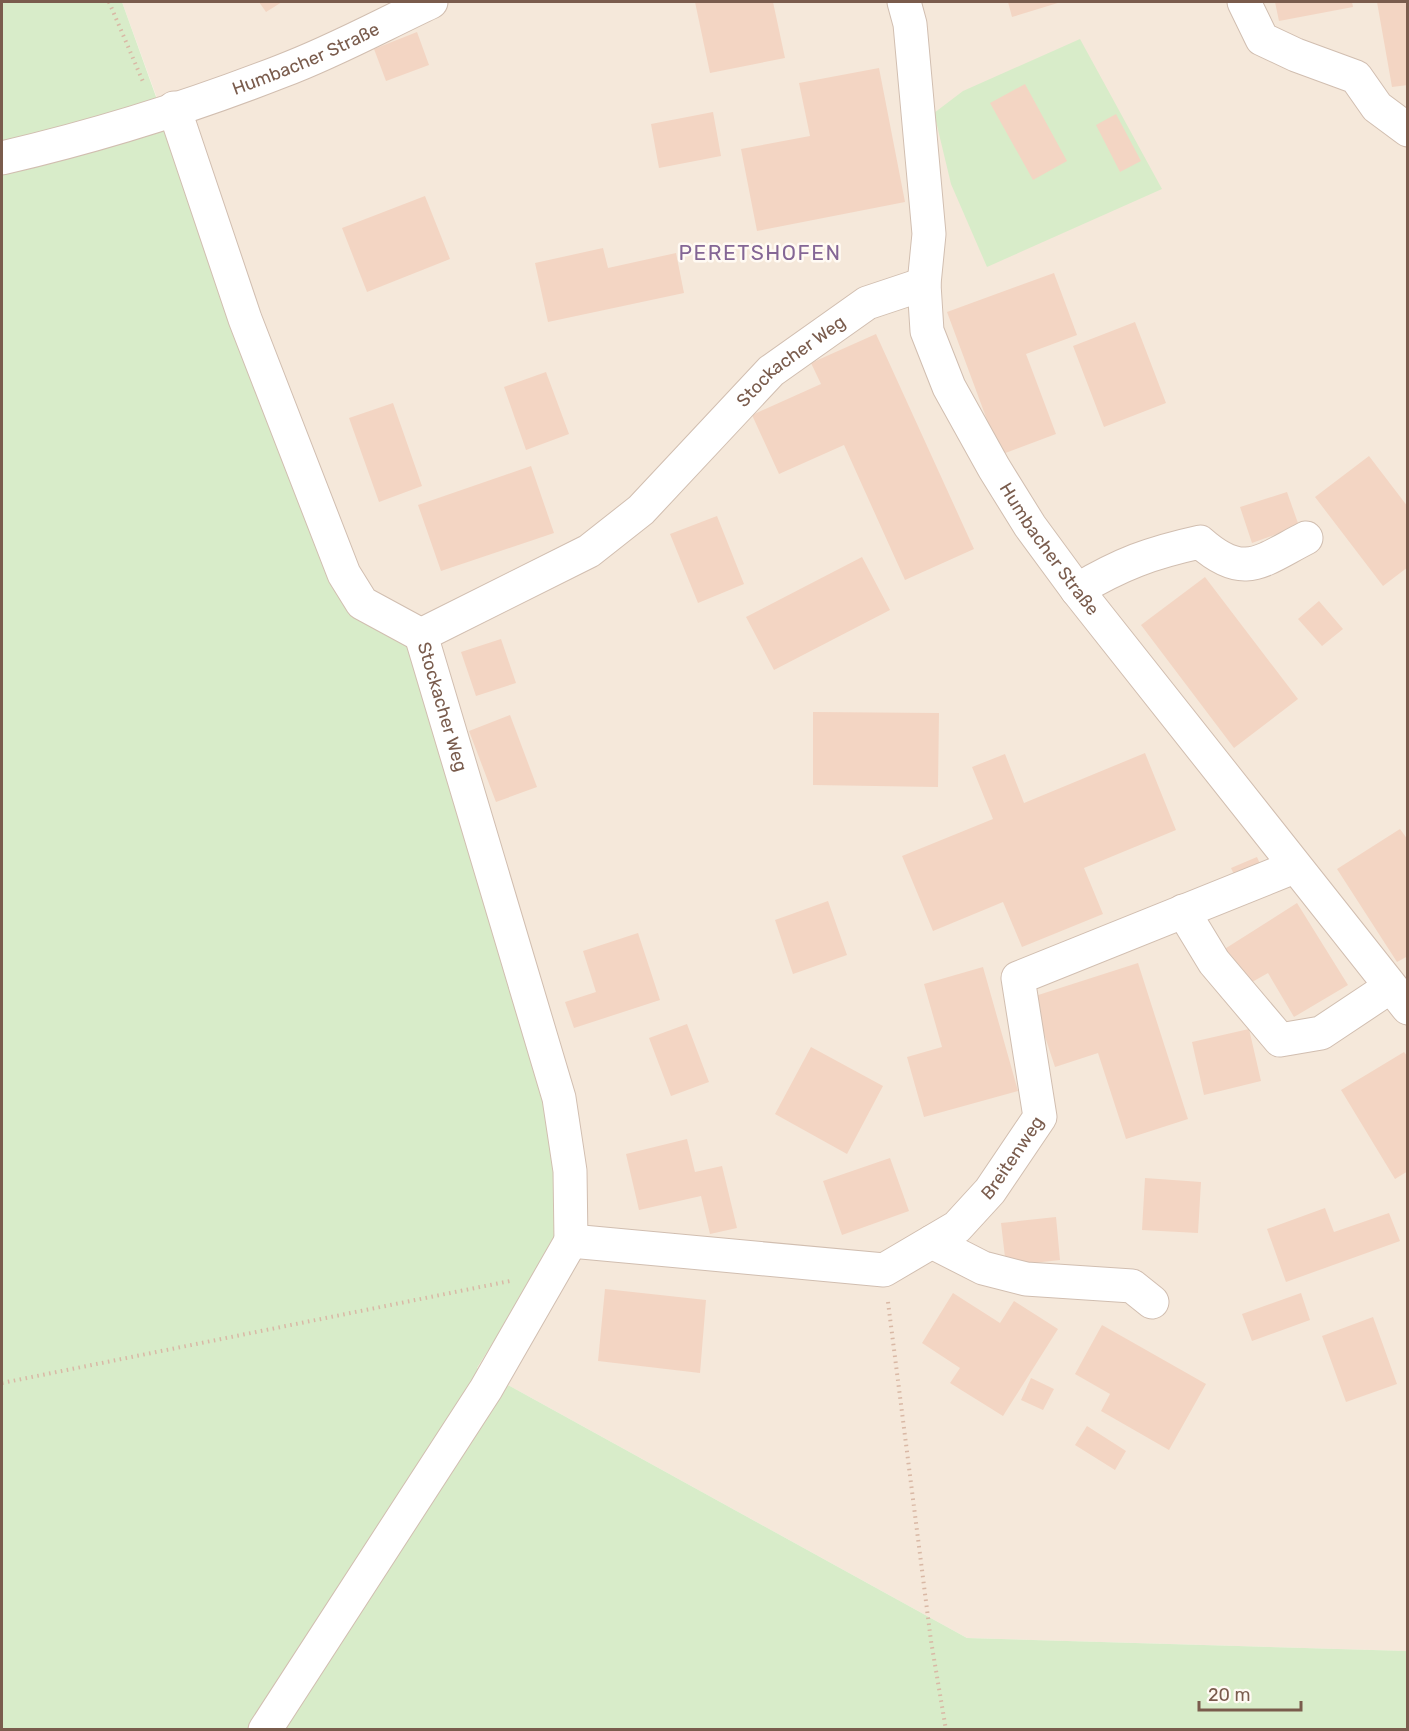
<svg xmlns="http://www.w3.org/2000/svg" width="1409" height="1731" viewBox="0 0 1409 1731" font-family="Rubik,sans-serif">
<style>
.residential{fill:#f5e8da}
.green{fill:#d8ecc9}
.building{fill:#f3d5c3}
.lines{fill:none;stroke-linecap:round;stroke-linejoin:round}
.minor-casing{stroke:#d1beb0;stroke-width:35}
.path{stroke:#d9b8a5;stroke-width:4;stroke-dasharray:1.5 4.5;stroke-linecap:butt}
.minor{stroke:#fff;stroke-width:33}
.labels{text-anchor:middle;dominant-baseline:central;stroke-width:5;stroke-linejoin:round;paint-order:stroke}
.street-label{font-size:18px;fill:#7a5c4d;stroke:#fffaf3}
.quarter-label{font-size:21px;letter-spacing:1.5px;fill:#846695;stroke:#fffaf3}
</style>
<rect width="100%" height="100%" fill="#fdf6ec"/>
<path class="residential" d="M122,2H1407V1651L967,1638L477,1368L560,1236L353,613L211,247Z"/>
<path class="green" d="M2,2H122L328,576L411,646L546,1104L561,1177L560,1236L477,1368L967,1638L1407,1651V1729L2,1730Z
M1080,39L1162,189L987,267L951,184L934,113L963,91Z"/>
<path class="building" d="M259,2H282L266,12Z
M695,2H773L785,58L710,73Z
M1008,2H1061L1012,17Z
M1275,2H1352L1353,7L1279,21Z
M1377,2H1408V85L1392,87Z
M417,32L429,65L386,81L374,49Z
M879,68L905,202L757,231L741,149L810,136L799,83Z
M1025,84L1067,161L1033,180L990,103Z
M713,112L721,156L659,168L651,124Z
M1116,114L1141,161L1120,172L1096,125Z
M425,196L450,259L367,292L342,228Z
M603,248L608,268L676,253L684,293L548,322L535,263Z
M1054,273L1077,335L1026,354L1056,434L1000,455L947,312Z
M1135,322L1166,403L1104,427L1073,346Z
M876,334L974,549L905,580L844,445L779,474L752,415L821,384L811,363Z
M546,372L569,434L526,450L504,387Z
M393,403L422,486L379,502L349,418Z
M1369,456L1408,507V567L1383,586L1315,497Z
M531,466L554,533L441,571L418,505Z
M1287,492L1299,526L1252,543L1240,507Z
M717,516L744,584L698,603L670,534Z
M862,557L890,610L774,670L746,617Z
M1205,577L1298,699L1234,748L1141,625Z
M1319,601L1343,629L1322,646L1298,619Z
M501,639L516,683L476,696L461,652Z
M813,712L939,713L938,787L813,785Z
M510,715L537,787L496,802L469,731Z
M1145,753L1176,830L1084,868L1103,914L1022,947L1003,902L933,931L902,856L993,819L972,767L1005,754L1024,803Z
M1400,829L1408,840V956L1397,962L1337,869Z
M1257,857L1263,871L1237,881L1231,868Z
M828,901L847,955L793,974L775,920Z
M1297,903L1348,985L1294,1017L1268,973L1245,986L1223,950Z
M638,933L660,1000L574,1028L565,1002L596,992L583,951Z
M1138,963L1188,1119L1126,1139L1098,1053L1055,1067L1032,997Z
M983,967L1018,1091L924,1117L907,1057L942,1047L924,984Z
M687,1024L709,1082L671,1096L649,1038Z
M1249,1029L1261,1081L1204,1095L1192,1042Z
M811,1047L883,1086L847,1154L775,1114Z
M1404,1052L1408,1057V1171L1395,1179L1341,1090Z
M687,1139L695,1172L722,1166L737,1228L710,1234L701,1196L639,1210L626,1154Z
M890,1158L909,1211L842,1235L823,1181Z
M1145,1178L1201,1182L1198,1233L1142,1230Z
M1325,1208L1334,1232L1389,1213L1400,1241L1286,1282L1267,1229Z
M1056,1217L1060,1260L1006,1266L1001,1223Z
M605,1289L706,1300L700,1373L598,1361Z
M953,1293L1000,1323L1014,1301L1058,1329L1003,1416L950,1383L960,1368L922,1343Z
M1301,1293L1310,1320L1252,1341L1242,1314Z
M1373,1317L1397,1384L1346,1402L1322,1336Z
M1102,1325L1206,1384L1169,1450L1101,1411L1110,1394L1075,1374Z
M1031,1378L1054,1389L1043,1410L1021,1400Z
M1087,1426L1126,1451L1115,1470L1075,1445Z"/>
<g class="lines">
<g class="minor-casing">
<g id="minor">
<path id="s1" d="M904,2L910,24L929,234L924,284L927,331L949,387L994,468L1030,526L1077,590L1408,1008"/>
<path d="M1244,2L1262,39L1296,55L1356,77L1377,107L1408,130"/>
<path d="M174,108L245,319L344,574L362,603L421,635"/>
<path id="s2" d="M2,158C97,136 190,107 282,71C333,52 382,25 431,2"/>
<path d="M1077,590C1121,564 1150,553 1200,542C1244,581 1261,561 1306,538"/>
<path id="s3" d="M421,635L559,1098L570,1171L571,1241"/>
<path id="s4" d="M421,635L589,551L641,510L771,371L867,303L924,284"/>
<path d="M1183,911L1214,962L1280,1040L1321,1033L1390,987"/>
<path id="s5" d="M571,1241L884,1270L957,1227L990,1191L1040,1117L1018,978L1294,867"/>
<path d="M932,1242L983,1268L1026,1279L1132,1286L1152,1302"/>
<path d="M265,1730L486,1389L571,1241"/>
</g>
</g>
<path class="path" d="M109,2L144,84
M888,1302L931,1641L946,1730
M2,1383L510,1281"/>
<use href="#minor" class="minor"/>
</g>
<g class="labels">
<g class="street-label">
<text stroke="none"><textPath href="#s2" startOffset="320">Humbacher Straße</textPath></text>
<text stroke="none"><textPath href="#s4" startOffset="466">Stockacher Weg</textPath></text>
<text stroke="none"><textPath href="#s1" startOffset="582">Humbacher Straße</textPath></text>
<text stroke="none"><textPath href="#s3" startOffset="75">Stockacher Weg</textPath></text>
<text stroke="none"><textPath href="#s5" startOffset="488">Breitenweg</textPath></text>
</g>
<g class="quarter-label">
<text x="760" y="252">PERETSHOFEN</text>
</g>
</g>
<rect width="1409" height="1731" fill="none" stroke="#7a5c4d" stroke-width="6"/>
<path d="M1199 1701v9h102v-9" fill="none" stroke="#7a5c4d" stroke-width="3"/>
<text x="1208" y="1701" font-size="18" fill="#7a5c4d" stroke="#fffaf3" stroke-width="4.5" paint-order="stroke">20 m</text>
</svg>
